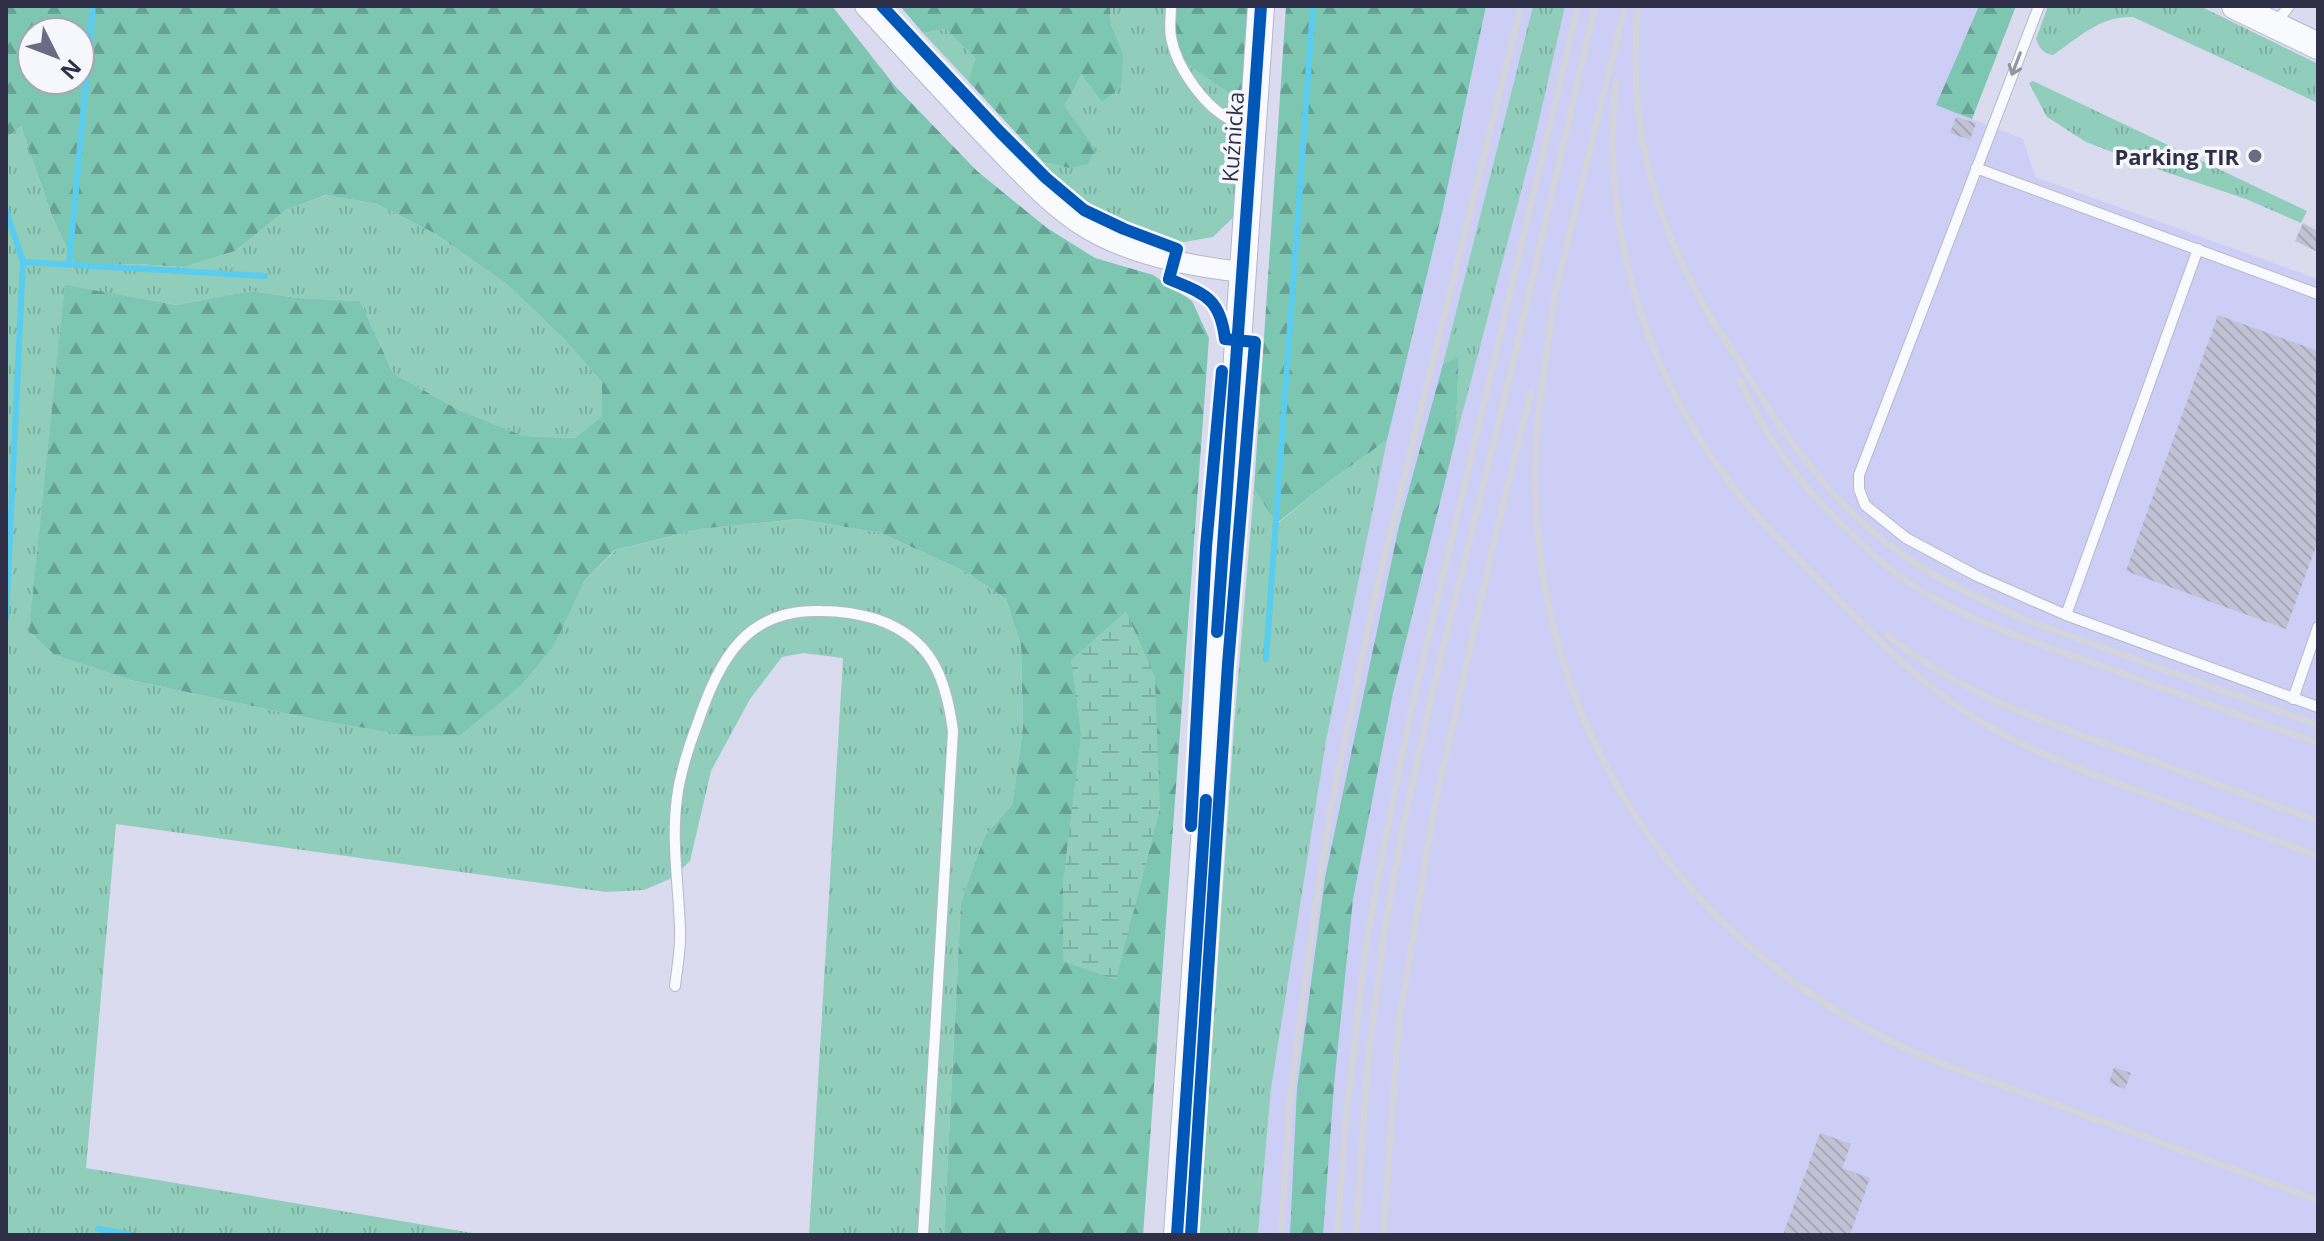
<svg xmlns="http://www.w3.org/2000/svg" width="2324" height="1241" viewBox="0 0 2324 1241" font-family="'Open Sans',sans-serif">
<style>
.built{fill:#cccef5}
.grass{fill:url(#grass-tufts)}
.forest{fill:url(#forest-firs);fill-rule:evenodd}
.wetland{fill:url(#wetland-marsh)}
.lines{fill:none;stroke-linecap:round;stroke-linejoin:round}
.stream{stroke:#59ccf0;stroke-width:6}
.building{fill:url(#building-back-hatch)}
.service-casing{stroke:#b6b7cb;stroke-width:12}
.minor-casing{stroke:#b6b7cb;stroke-width:22}
.tertiary-casing{stroke:#b6b7cb;stroke-width:28}
.service{stroke:#f9fafd;stroke-width:10}
.minor{stroke:#f9fafd;stroke-width:20}
.tertiary{stroke:#f9fafd;stroke-width:26}
.rail{stroke:#d4d4db;stroke-width:6}
.cycleway-casing{stroke:#f6f7fd;stroke-width:17}
.cycleway{stroke:#0057b8;stroke-width:12}
.oneway{stroke:#9494a2}
.poi-dot{fill:#6b6b82;stroke:#f6f7fd;stroke-width:3}
.labels{text-anchor:middle;dominant-baseline:central;stroke-width:7;stroke-linejoin:round;paint-order:stroke}
.street-label{font-size:22px;fill:#2f2f47;stroke:#f6f7fd}
.poi-label{font-size:22px;font-weight:bold;fill:#2f2f47;stroke:#f6f7fd;text-anchor:end}
</style>
<defs>
<pattern id="grass-tufts" width="24" height="20" patternUnits="userSpaceOnUse" patternTransform="scale(2)"><rect width="24" height="20" fill="#90cdbb"/><path d="M3 7l-1-3M5 7V3M7 7l1-3M15 17l-1-3M17 17v-4M19 17l1-3" fill="none" stroke="#7cb0a2"/></pattern>
<pattern id="forest-firs" width="22" height="20" patternUnits="userSpaceOnUse" patternTransform="scale(2)"><rect width="22" height="20" fill="#7cc6b2"/><path d="M5 1l3.5 6h-7zM16 11l3.5 6h-7z" fill="#66a193"/></pattern>
<pattern id="wetland-marsh" width="20" height="14" patternUnits="userSpaceOnUse" patternTransform="scale(2)"><rect width="20" height="14" fill="#90cdbb"/><path d="M1 5h8M5 5V1M11 12h8M15 12V8" fill="none" stroke="#7cb0a2"/></pattern>
<pattern id="building-back-hatch" width="6" height="6" patternUnits="userSpaceOnUse" patternTransform="scale(2)"><rect width="6" height="6" fill="#c1c2d6"/><path d="M-1 5l2 2M0 0l6 6M5-1l2 2" fill="none" stroke="#a6a7b9"/></pattern>
</defs>
<rect width="100%" height="100%" fill="#dadbef"/>
<path class="built" d="M1486,6H1979L1937,105L2023,139L2035,177L2318,279V1235H1258L1271,1089L1326,741L1387,440L1442,213Z"/>
<path class="grass" d="M1110,6H1170L1255,111L1248,203L1213,237L1178,243L1123,221L1082,199L1055,178L1043,162L1069,168L1063,106L1083,73L1091,84L1123,53L1111,24Z
M1533,6H1565L1534,142L1455,441L1459,358L1443,364Z
M2048,6H2200L2318,64V103L2133,17C2101,15 2078,38 2053,55C2043,53 2040,49 2036,39Z
M946,29L977,60L968,81L923,33Z
M2033,81L2307,211L2301,223L2246,199L2154,168L2086,142L2047,117L2029,83Z
M21,126L52,216L75,266L137,264L184,267L235,251L286,210L327,195L377,204L436,234L509,286L565,340L602,382V416L575,438L523,436L457,409L393,373L360,301L298,298L251,291L178,305L65,286L55,655L130,680L313,719L461,735L521,686L554,646L585,580L616,550L699,529L799,519L881,533L966,572L1006,599L1021,646L1023,729L1012,805L985,835L961,901L944,1235H809L843,658L803,653L782,657L750,699L711,771L690,861L672,878L644,890L606,892L116,824L86,1168L484,1235H6V138Z
M1387,440L1326,741L1271,1089L1258,1235H1199L1234,726L1254,489L1278,523L1327,483Z"/>
<path class="forest" d="M6,6H832L895,86L977,171L1047,228L1095,258L1153,275L1192,301L1209,338L1143,1235H944L961,901L985,835L1012,805L1023,729L1021,646L1006,599L966,572L881,533L799,519L699,529L615,550L585,580L554,646L521,686L461,735L412,736L313,719L130,680L55,655L29,631L65,285L177,305L251,291L298,298L360,301L393,373L457,409L523,436L575,438L602,416V382L565,340L509,286L436,234L377,204L326,195L286,210L235,251L184,267L137,264L75,266L52,216L21,126L6,138ZM32,32H80V80H32Z
M900,6H1110L1111,24L1123,53L1121,87L1102,102L1082,74L1064,106L1095,149L1088,164L1069,168L1043,162L968,81L976,59L946,29L923,33Z
M1170,6H1261L1255,111L1170,52Z
M1286,6H1486L1442,213L1387,440L1327,483L1277,523L1254,489Z
M1979,6H2016L1972,119L1936,105Z
M1459,357L1455,441L1393,693L1353,899L1334,1085L1323,1235H1290L1297,1089L1325,878L1399,526L1443,364Z"/>
<path class="wetland" d="M1126,611L1155,677L1160,809L1116,980L1063,961V882L1081,734L1071,660Z"/>
<g class="lines">
<path class="stream" d="M6,210L23,262L6,618
M23,262L265,276
M69,264L93,6
M1266,659L1313,6
M98,1229L131,1235"/>
</g>
<path class="building" d="M1956,117L1976,123L1970,140L1950,133Z
M2303,223L2318,231V252L2295,241Z
M2218,315L2318,351V541L2286,629L2126,571Z
M2114,1067L2131,1073L2125,1089L2109,1083Z
M1820,1133L1851,1144L1842,1168L1870,1178L1850,1235H1783Z"/>
<g class="lines">
<g class="service-casing">
<path id="service" d="M1171,6C1171,16 1169,27 1171,37C1176,67 1205,108 1233,121C1238,123 1246,124 1251,125
M2039,6L1859,475V489L1865,505L1906,538L1977,576L2066,615L2318,707
M2276,23L2289,6
M1976,168L2318,294
M2066,615L2198,249
M2293,699L2318,627
M675,986C677,968 681,949 680,931C679,887 671,842 677,798C680,772 689,746 698,722C720,658 747,608 822,611C839,611 859,614 876,619C932,638 946,678 953,731L923,1235"/>
</g>
<g class="minor-casing">
<path id="minor" d="M865,6C909,54 953,103 998,149C1030,182 1060,216 1101,236C1143,257 1196,267 1243,272"/>
</g>
<g class="tertiary-casing">
<path id="tertiary" d="M2235,6L2318,46
M1177,1235L1261,6"/>
</g>
<use href="#service" class="service"/>
<use href="#minor" class="minor"/>
<use href="#tertiary" class="tertiary"/>
<path class="rail" d="M1638,6C1628,110 1647,201 1697,293C1711,320 1729,345 1745,371C1784,435 1828,498 1888,544C1930,576 1977,598 2026,620L2318,725
M1616,81C1600,219 1642,363 1724,475C1754,517 1794,554 1830,591C1877,639 1923,687 1981,722C2031,752 2087,772 2141,792C2200,813 2259,834 2318,856
M1556,289C1544,368 1530,446 1537,525C1555,750 1687,937 1886,1039C1940,1066 2000,1084 2057,1105C2144,1137 2231,1168 2318,1200
M1554,298L1625,6
M1740,380C1768,444 1806,492 1857,539C1878,560 1902,580 1928,595C1986,628 2051,648 2113,670C2181,695 2250,719 2318,743
M1887,635C1957,692 2043,722 2128,752C2191,775 2255,798 2318,821
M1281,1235L1290,1097L1314,915L1331,807L1375,595L1521,6
M1337,1235L1346,1117L1366,945L1382,856L1411,711L1578,6
M1356,1235L1367,1070L1385,926L1405,817L1432,694L1514,359L1595,6
M1383,1235L1399,1021L1434,809L1492,550L1531,391"/>
<g class="cycleway-casing">
<path id="cycleway" d="M882,6L1000,132L1046,178L1084,210L1124,229L1177,249L1169,279C1204,294 1220,297 1225,339L1255,342L1228,664L1191,1235
M1217,632L1261,6
M1191,826L1206,547L1222,371
M1177,1235L1206,800"/>
</g>
<use href="#cycleway" class="cycleway"/>
</g>
<defs><path id="oneway-shaft" d="M-6 0H5M1.5-3L5.5 0L1.5 3" fill="none" stroke-width="1.6" stroke-linecap="round" stroke-linejoin="round" transform="scale(2)"/></defs>
<use class="oneway" href="#oneway-shaft" transform="translate(2016 64) rotate(111)"/>
<circle class="poi-dot" cx="2255" cy="156" r="8"/>
<g class="labels">
<g class="street-label">
<text transform="translate(1232 137) rotate(-86)">Kuźnicka</text>
</g>
<g class="poi-label">
<text x="2239" y="156">Parking TIR</text>
</g>
</g>
<rect width="2324" height="1241" fill="none" stroke="#2f2f47" stroke-width="16"/>
<g transform="translate(56 56) rotate(132)"><circle r="38" fill="#f6f7fd" stroke="#a6a7b4" stroke-width="2"/>
<path d="M0-6L14 30L0 20L-14 30Z" fill="#6b6b82"/>
<text y="-12" font-size="22" font-weight="bold" text-anchor="middle" fill="#2f2f47">N</text>
</g>
</svg>
